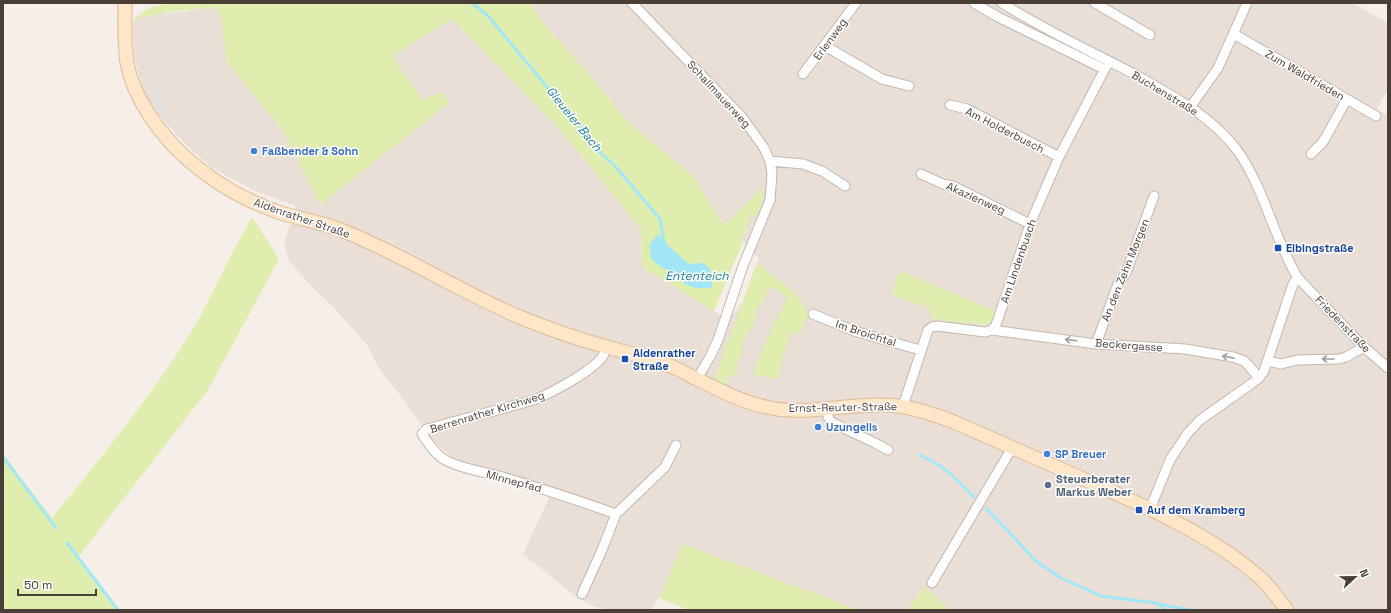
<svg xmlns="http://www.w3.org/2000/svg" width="1391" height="613" viewBox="0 0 1391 613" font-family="'Space Grotesk',sans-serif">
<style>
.residential{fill:#eadfd6}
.green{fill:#dfedae}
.parking{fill:#e4e0de}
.water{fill:#a1e7f7}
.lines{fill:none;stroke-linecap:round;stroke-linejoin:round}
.stream{stroke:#a1e7f7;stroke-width:3}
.street-casing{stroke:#c5b7ad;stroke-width:11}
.secondary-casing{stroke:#ddba97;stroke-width:15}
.street{stroke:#fff;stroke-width:9}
.secondary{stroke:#ffe6c9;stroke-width:13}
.oneway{stroke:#a49e9a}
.shop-dot{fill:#3f7fe0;stroke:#fff;stroke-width:1.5}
.transit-dot{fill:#1a4fb4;stroke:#fff;stroke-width:1.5}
.service-dot{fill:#5c6f8a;stroke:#fff;stroke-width:1.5}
.labels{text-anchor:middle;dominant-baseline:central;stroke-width:3;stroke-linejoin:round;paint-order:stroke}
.street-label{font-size:11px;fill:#4a3e36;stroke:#fff}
.shop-label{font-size:11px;font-weight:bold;fill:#366cbe;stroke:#fff;text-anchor:start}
.transit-label{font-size:11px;font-weight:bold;fill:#164399;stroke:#fff;text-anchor:start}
.service-label{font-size:11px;font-weight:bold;fill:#4e5e75;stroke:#fff;text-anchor:start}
.water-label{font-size:12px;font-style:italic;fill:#207d95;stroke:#fff}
</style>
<rect width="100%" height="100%" fill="#f6efe9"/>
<path class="residential" d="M530,3H1352L1388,23V89L1377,109L1388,115V610H949L925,587L907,610H859L683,544L659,598L651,610H606L593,606L575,596L523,554L553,489L467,464L454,459L433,442L404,400L380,370L367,345L336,310L312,287L289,261L284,243L296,206L255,191L212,168L189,148L154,110L144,94L134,56L133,21L153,14L172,13L213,7L215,8L221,16L227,62L284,132L320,205L423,100L392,56L452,19L562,132L641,229L642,267L729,320L744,299L759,258L717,215L693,176L627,121L595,81L546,26Z"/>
<path class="green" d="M176,3H530L546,26L595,81L627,121L693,176L717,215L725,224L765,186L762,200L757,215L751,217L741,240L743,242L714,311L642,267L641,229L562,132L452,19L392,56L423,100L441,92L449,103L320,205L284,132L227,62L221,16L215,8L212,7C186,11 158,11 133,21C149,5 155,6 176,3Z
M252,217L279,259L208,390L79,556L120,610H3V454L52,518C97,463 142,407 181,348C209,306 227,260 252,217Z
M757,263L798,296L809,313L799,334L792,331L784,353L778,379L753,374C762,347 775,322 788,297L770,287L754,315L757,317L741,346L744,350L737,361L738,367L735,375L728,376L726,384L717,381L716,374Z
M903,272L995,311L992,321L986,325L932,319L930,308L895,296L892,293L898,274Z
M683,544L859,610H689L659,598Z
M925,587L949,610H907Z"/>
<path class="parking" d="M155,89L169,111L163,115L148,93Z"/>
<path class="water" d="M658,234L664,242L689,264L704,263L711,271L712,288H695L684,284L683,277L662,268L651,259L649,245Z"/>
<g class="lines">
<path class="stream" d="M472,3L488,16L553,94L573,115L592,145L615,166L660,219L664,242
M920,455L939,465L952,475L974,497
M3,457L56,528
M986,508L1036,561L1061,578L1101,596L1156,603L1159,604L1164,610
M67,543L118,610
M1159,604L1191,610"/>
<g class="street-casing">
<path id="street" d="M632,3L742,117L764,148L770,161L772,173L770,200L743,266L718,340L710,357L697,379
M974,3L998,17L1104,69
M1002,3C1047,32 1096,53 1143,79C1178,99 1212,117 1237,150C1265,189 1273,237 1298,278L1364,347L1388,368
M1095,3L1150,35
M1234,34L1376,116
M825,46L882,79L909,86
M803,74L856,3
M950,105L967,109L1059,157
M1191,106L1218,68L1247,3
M1311,154L1323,142L1347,99
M770,161L803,164L822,171L845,186
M921,174L943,184L953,186L1030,224
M813,314L854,331L920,350
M992,330L1096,344L1185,349L1233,357L1244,361L1249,366L1259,378
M1096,344L1118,284L1126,273L1154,196
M606,347C605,350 604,354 603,356C593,371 551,393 534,400L427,429L422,434C429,444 436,456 447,461C465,470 486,472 506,478C543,489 580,501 616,514
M1268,361L1281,364L1297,360L1339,359L1346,357L1364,347
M903,406L928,330L932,327L937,326L985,332L992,330L996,325L1030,224L1059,157L1109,61
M827,409L828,417L831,422L875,443L888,450
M1150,509L1170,460L1187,434L1200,420L1251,384L1259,378L1264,371L1293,284L1298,278
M932,583L1012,448
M582,594L602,550L616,514L665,467L676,445"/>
</g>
<g class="secondary-casing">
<path id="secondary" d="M125,3C125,23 124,44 127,63C133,97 159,133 184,156C211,181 244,200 278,212C299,219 321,222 341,230C402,254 457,290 517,316C546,328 577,339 607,347C628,353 649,358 670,366C679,369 688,375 697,379C719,390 742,402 766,407C803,416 844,404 881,405C907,405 930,413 954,422C999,442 1043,461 1088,481C1145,506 1209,534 1257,575C1269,585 1278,598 1287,610"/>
</g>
<use href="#street" class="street"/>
<use href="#secondary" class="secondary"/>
</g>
<defs><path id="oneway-shaft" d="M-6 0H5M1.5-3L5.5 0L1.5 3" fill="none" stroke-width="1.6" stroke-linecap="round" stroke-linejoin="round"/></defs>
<g class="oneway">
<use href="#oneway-shaft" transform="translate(1071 340) rotate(-173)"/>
<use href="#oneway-shaft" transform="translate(1228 357) rotate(-169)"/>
<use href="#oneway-shaft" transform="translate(1328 359) rotate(-180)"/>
</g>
<g class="shop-dot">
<circle cx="254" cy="151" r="4"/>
<circle cx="818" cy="427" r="4"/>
<circle cx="1047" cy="454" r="4"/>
</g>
<g class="transit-dot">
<rect x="1274" y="244" width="8" height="8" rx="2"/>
<rect x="621" y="355" width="8" height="8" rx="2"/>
<rect x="1135" y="506" width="8" height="8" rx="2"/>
</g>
<circle class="service-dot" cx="1048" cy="485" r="4"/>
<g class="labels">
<g class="street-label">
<text transform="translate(830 39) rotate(-54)">Erlenweg</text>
<text transform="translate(1305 75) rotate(30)">Zum Waldfrieden</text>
<text transform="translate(1165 93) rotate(31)">Buchenstraße</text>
<text transform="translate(719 94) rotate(47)">Schallmauerweg</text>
<text transform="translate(1005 130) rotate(27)">Am Holderbusch</text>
<text transform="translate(976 198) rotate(24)">Akazienweg</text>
<text transform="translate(302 218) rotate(19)">Aldenrather Straße</text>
<text transform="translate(1018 261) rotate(-71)">Am Lindenbusch</text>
<text transform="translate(1125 270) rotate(-68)">An den Zehn Morgen</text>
<text transform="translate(1343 324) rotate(46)">Friedenstraße</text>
<text transform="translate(866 333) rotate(18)">Im Broichtal</text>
<text transform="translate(1129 345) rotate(4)">Beckergasse</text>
<text transform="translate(843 407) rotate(-1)">Ernst-Reuter-Straße</text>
<text transform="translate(487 412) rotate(-17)">Berrenrather Kirchweg</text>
<text transform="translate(514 481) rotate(15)">Minnepfad</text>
</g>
<g class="shop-label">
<text x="262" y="151">Faßbender &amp; Sohn</text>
<text x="826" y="427">Uzungelis</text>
<text x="1055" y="454">SP Breuer</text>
</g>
<g class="transit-label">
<text x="1286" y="248">Elbingstraße</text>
<text x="633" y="353">Aldenrather<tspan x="633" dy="13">Straße</tspan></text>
<text x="1147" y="510">Auf dem Kramberg</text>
</g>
<g class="service-label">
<text x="1056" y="479">Steuerberater<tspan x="1056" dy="13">Markus Weber</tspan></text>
</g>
<g class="water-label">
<text transform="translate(574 119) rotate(51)">Gleueler Bach</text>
<text x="697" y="276">Ententeich</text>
</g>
</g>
<rect width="1391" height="613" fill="none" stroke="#4a3e36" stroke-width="8"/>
<g transform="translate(1355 577) rotate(68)" stroke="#ffffff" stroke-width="3" paint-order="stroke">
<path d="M0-3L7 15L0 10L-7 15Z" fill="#4a3e36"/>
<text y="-6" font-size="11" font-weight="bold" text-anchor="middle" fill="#4a3e36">N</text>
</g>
<path d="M18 589v6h78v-6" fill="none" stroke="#4a3e36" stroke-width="2"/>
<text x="24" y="589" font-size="12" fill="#4a3e36" stroke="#ffffff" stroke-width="3" paint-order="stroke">50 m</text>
</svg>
